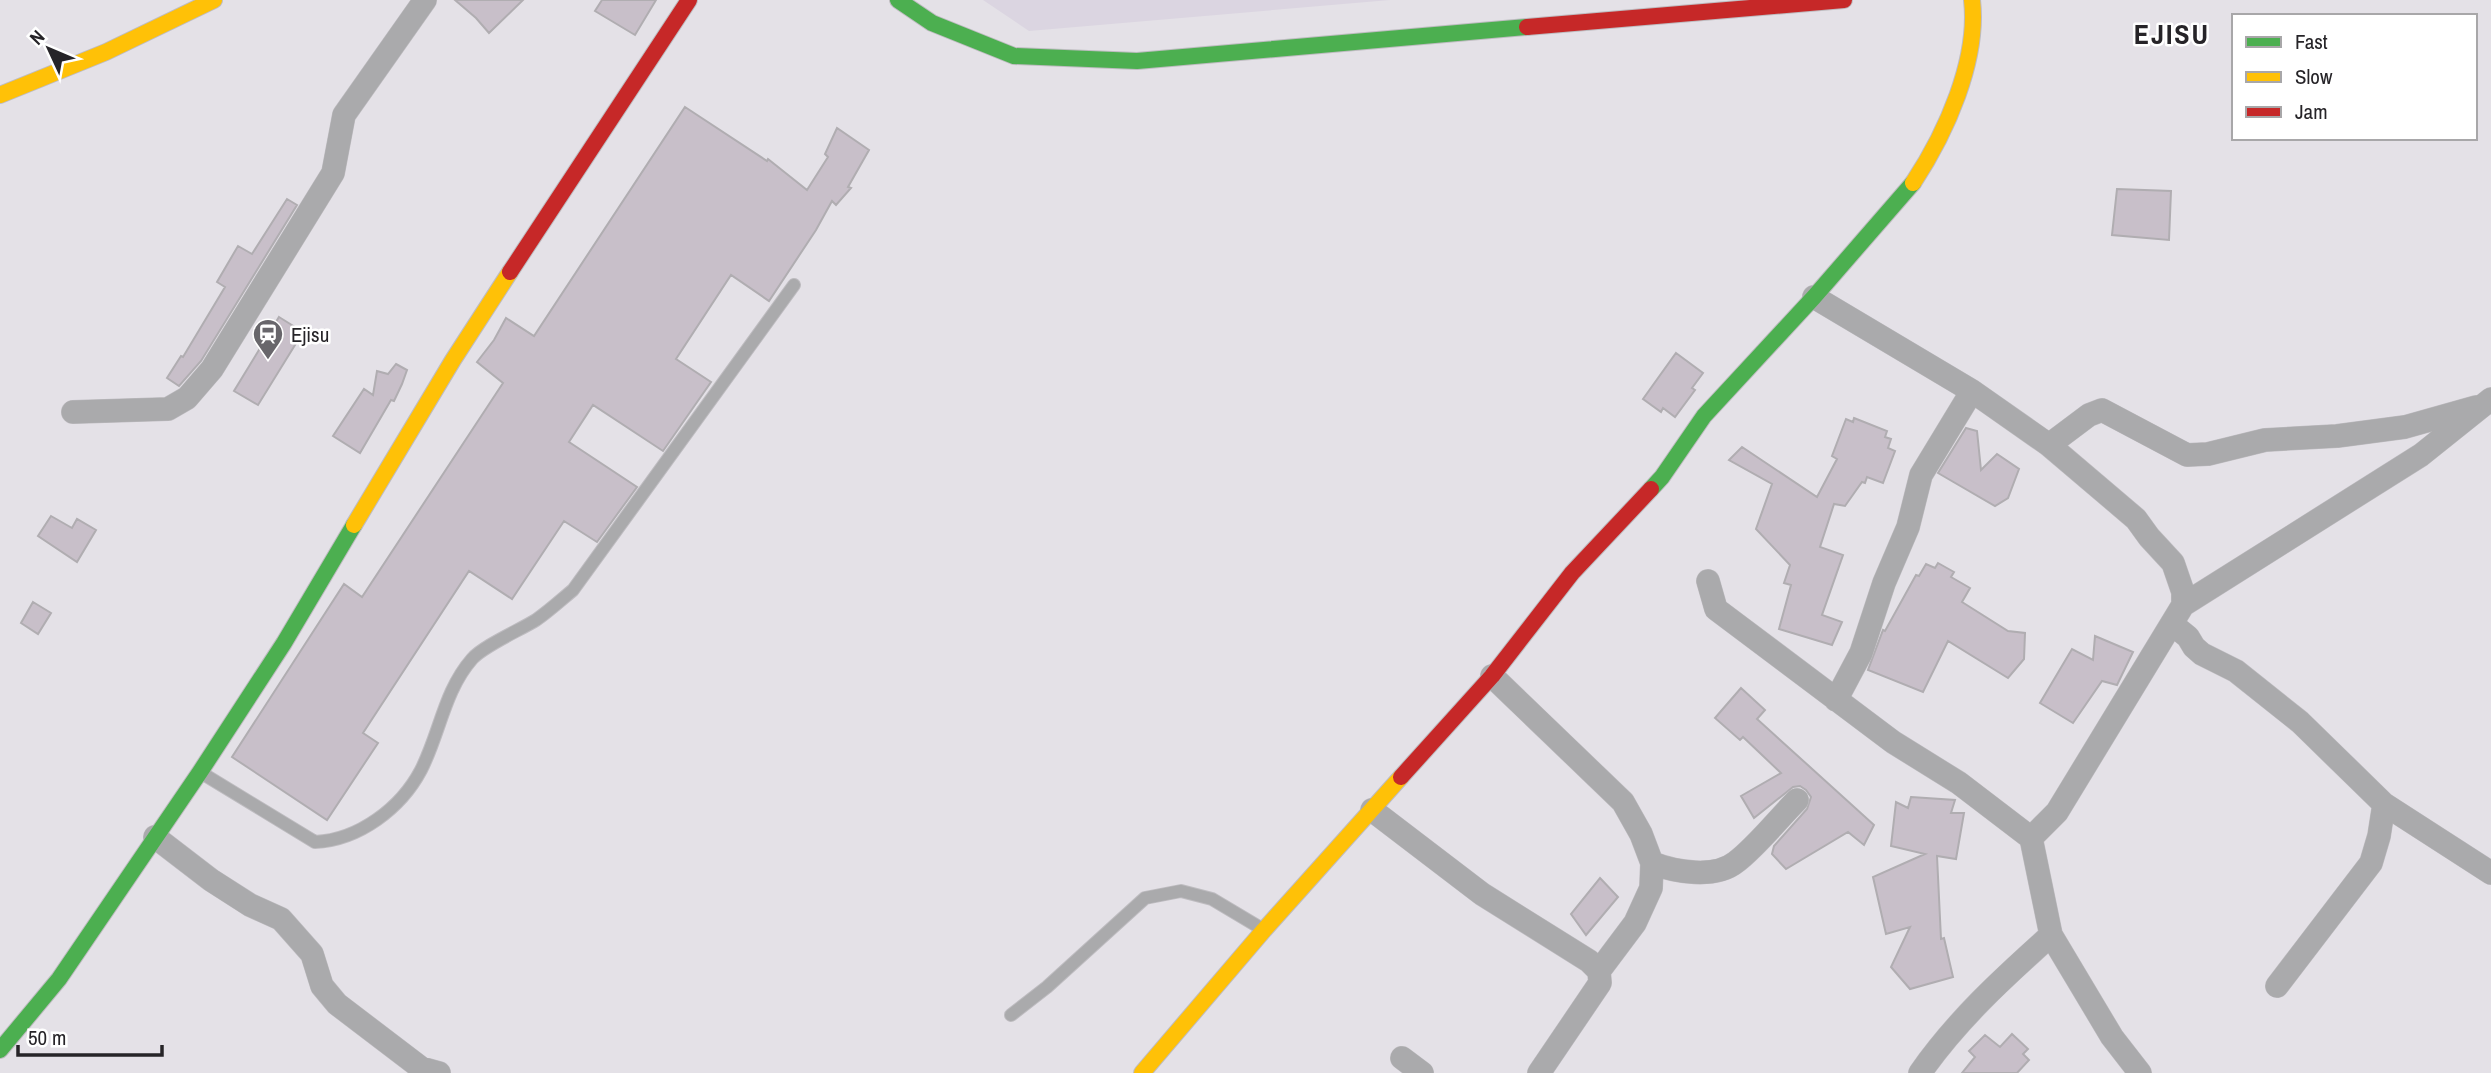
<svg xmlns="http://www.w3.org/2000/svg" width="2491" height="1073" viewBox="0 0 2491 1073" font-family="'Archivo Narrow',sans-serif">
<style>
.built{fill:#dbd5e1}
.building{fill:#c8bfc9;stroke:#b0adb1;stroke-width:2}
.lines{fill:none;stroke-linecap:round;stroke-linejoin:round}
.lane-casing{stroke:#bebcc0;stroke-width:14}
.street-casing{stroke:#bebcc0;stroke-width:24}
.fast-casing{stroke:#bebcc0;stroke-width:18}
.slow-casing{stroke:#bebcc0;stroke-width:18}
.jam-casing{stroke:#bebcc0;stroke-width:18}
.lane{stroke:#aaaaac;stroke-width:12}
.street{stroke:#aaaaac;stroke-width:23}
.fast{stroke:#4caf50;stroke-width:16}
.slow{stroke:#ffc107;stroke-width:16}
.jam{stroke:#c62828;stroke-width:16}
.labels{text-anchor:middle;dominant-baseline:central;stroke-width:5;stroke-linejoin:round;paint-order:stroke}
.poi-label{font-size:21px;fill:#262428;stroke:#fff;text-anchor:start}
.district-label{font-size:28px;font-weight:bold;letter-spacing:2px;fill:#262428;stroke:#fff}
</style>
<rect width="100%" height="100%" fill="#e4e1e7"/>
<path class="built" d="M983,0H1390L1029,31Z"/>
<path class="building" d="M455,0H523L489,33L476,18Z
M602,0H656L635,35L595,11Z
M685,107L767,161L768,159L807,190L828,157L825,154L837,128L869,150L848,187L851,188L836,205L832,201L816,230L769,301L731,275L676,359L711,382L663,451L593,405L569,442L637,487L597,542L564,521L512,599L469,571L363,733L378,743L327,820L232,757L344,584L362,597L503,383L477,362L494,340L506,318L534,336Z
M2117,189L2171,191L2169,240L2112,235Z
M287,199L297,205L201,361L179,386L167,378L181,356L183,357L225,287L217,282L238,246L252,254Z
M279,317L303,332L258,405L234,391Z
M1676,353L1703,373L1692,388L1695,390L1675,417L1663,408L1661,412L1643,399Z
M396,364L407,370L402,384L394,401L391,400L360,453L333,436L364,389L373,395L377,371L388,374Z
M1854,418L1887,431L1885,437L1891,439L1888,448L1895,451L1883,483L1867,477L1865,483L1862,482L1845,506L1834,504L1820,547L1843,555L1822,615L1842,622L1832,645L1779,629L1791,585L1784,583L1790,565L1756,529L1772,484L1729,460L1742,447L1817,497L1837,459L1832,456L1846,419L1853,422Z
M1966,428L1977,431L1981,470L1997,454L2019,469L2008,498L1995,506L1938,473Z
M51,516L72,528L77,519L96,530L77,562L38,536Z
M1938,563L1954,572L1951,577L1970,588L1962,602L2008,631L2025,633L2024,659L2008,678L1948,641L1923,692L1868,670L1883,630L1885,631L1916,575L1919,576L1926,564L1935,568Z
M33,602L51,613L38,634L21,623Z
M2095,636L2133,652L2117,685L2102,681L2073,723L2040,703L2072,649L2093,660Z
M1741,688L1765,710L1757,719L1874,825L1864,845L1848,832L1786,869L1772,854L1774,846L1807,809L1811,797L1806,790L1800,786L1793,787L1754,818L1741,796L1781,773L1743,737L1740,740L1715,718Z
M1911,797L1955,800L1951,813H1964L1956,859L1937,856L1941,939L1944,938L1953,977L1910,989L1891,967L1910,927L1886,934L1873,877L1925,854L1891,846L1896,802L1908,808Z
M1600,878L1618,897L1586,935L1571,914Z
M2012,1034L2028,1049L2023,1054L2029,1060L2017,1073H1962L1975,1057L1969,1051L1985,1035L2000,1047Z"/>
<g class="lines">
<g class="lane-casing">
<path id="lane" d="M200,772L315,842C359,840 401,808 421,770C440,733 444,691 472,659C483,646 520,630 536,620C549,611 561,600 573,590L794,285
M1011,1015L1047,987L1145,898L1181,891L1212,899L1264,930"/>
</g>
<g class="street-casing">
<path id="street" d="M1814,297L1972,391L2049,445L2136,519L2149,537L2173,563L2183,592V605
M73,412L168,409L187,398L212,369L333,173L344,115L425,0
M2049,445L2089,415L2102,410L2187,455L2208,454L2265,440L2337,436L2405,427L2476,407
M1708,581L1716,609L1893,742L1959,783L2031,838L2051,935L2112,1037L2140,1073
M2172,624L2188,637L2194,647L2202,654L2236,671L2300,722L2384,804L2491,873
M1492,676L1623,802L1641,834L1652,863L1651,888L1635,923L1599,971
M1836,700L1861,653L1884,583L1908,527L1921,475L1972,391
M1372,810L1482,894L1589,961L1599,971L1600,983L1539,1073
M155,837L211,880L250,905L281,919L312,954L322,986L337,1004L421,1068L439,1073
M2031,838L2057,812L2183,605L2421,455L2491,399
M1652,863C1675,872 1715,879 1736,862C1757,846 1778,819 1797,800
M2277,986L2371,863L2379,836L2384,804
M1402,1058L1422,1073
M1920,1073C1957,1020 2003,978 2051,935"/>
</g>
<g class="fast-casing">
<path id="fast" d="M898,0L932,23L1014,56L1137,61L1527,27
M1651,489L1662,477L1704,416L1814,297L1913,183
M0,1050L59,979L200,772L284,643L354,525"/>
</g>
<g class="slow-casing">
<path id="slow" d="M0,95L106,52L214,0
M1913,183C1946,133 1979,60 1972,0
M354,525L453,360L510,272
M1142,1073L1264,930L1401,777"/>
</g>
<g class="jam-casing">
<path id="jam" d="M1527,27L1844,0
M510,272L689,0
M1401,777L1492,676L1572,573L1651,489"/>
</g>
<use href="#lane" class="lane"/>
<use href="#street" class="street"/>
<use href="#fast" class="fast"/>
<use href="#slow" class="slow"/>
<use href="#jam" class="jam"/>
</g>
<defs>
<g id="station-pin" transform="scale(1.575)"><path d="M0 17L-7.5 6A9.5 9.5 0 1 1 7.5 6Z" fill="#68666b" stroke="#fff"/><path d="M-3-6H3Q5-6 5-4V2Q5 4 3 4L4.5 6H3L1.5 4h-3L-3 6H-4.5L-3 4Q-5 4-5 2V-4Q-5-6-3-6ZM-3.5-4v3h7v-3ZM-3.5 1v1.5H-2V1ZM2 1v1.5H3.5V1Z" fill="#fff"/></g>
</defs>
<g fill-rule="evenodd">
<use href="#station-pin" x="268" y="334"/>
</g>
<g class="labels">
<g class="poi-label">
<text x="291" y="334">Ejisu</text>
</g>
<g class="district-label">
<text x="2172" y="34">EJISU</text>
</g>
</g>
<rect x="2232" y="14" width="245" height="126" fill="#ffffff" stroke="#a8a7a9" stroke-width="2"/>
<rect x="2246" y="37" width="35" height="10" fill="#4caf50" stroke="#a8a7a9" stroke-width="2"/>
<text x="2295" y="49" font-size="21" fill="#262428">Fast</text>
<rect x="2246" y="72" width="35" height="10" fill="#ffc107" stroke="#a8a7a9" stroke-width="2"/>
<text x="2295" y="84" font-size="21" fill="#262428">Slow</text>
<rect x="2246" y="107" width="35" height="10" fill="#c62828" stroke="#a8a7a9" stroke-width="2"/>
<text x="2295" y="119" font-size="21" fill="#262428">Jam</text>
<g transform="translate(49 49) rotate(314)" stroke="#ffffff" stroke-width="5" paint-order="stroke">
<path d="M0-5L12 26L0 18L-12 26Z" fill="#262428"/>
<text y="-10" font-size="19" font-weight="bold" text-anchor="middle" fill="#262428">N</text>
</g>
<path d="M18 1045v10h144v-10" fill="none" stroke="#262428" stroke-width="3.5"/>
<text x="28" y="1045" font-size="21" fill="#262428" stroke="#ffffff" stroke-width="5" paint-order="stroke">50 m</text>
</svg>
